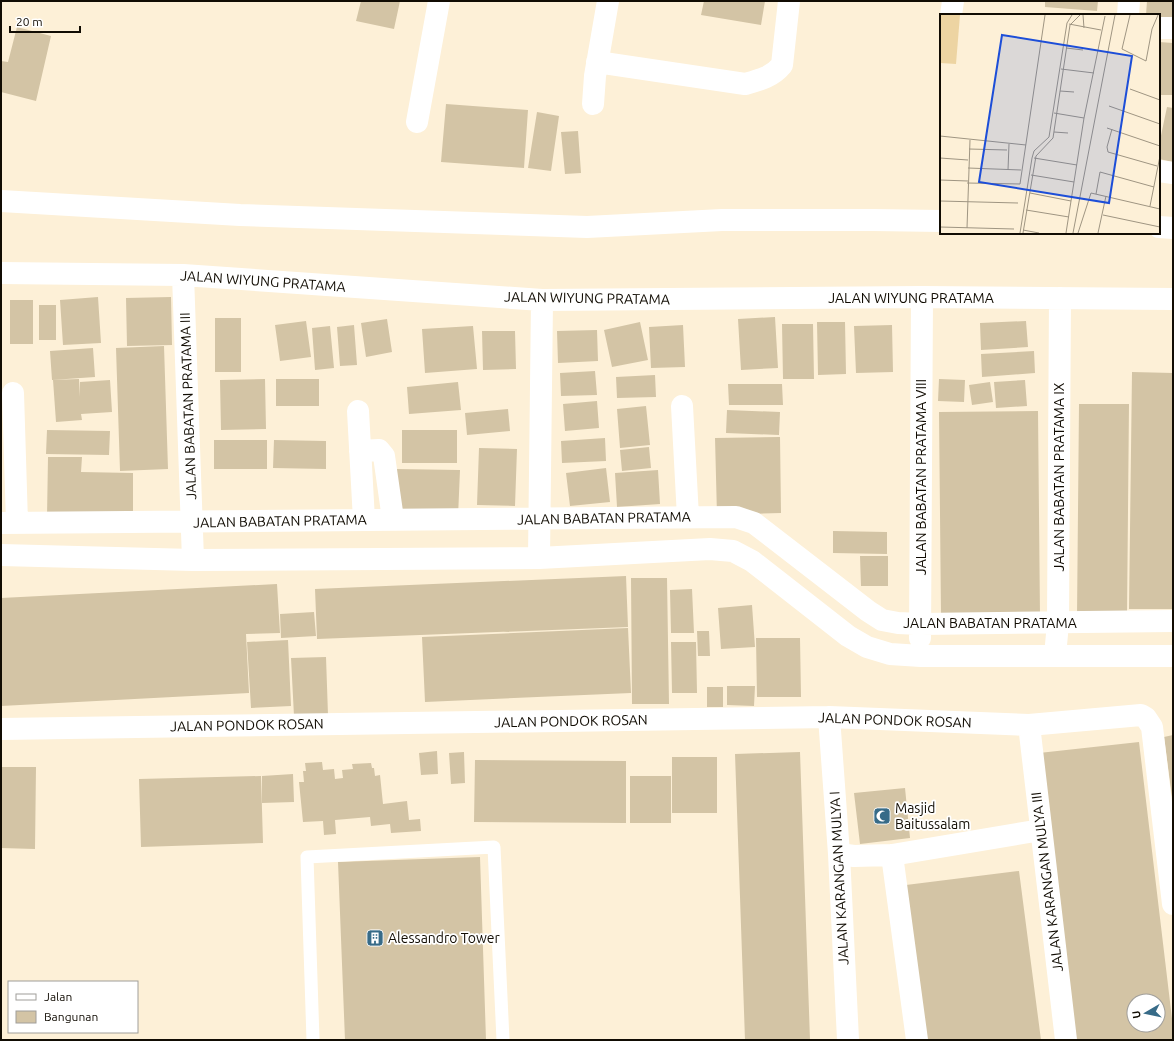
<svg xmlns="http://www.w3.org/2000/svg" width="1174" height="1041" viewBox="0 0 1174 1041" font-family="Ubuntu,sans-serif">
<style>
.building{fill:#d3c4a5;fill-rule:evenodd}
.lines{fill:none;stroke-linecap:round;stroke-linejoin:round}
.lane{stroke:#fff;stroke-width:13}
.street{stroke:#fff;stroke-width:22}
.secondary{stroke:#fff;stroke-width:22}
.labels{text-anchor:middle;dominant-baseline:central;stroke-width:3.5;stroke-linejoin:round;paint-order:stroke}
.street-label{font-size:14px;fill:#110c03;stroke:#fff}
.poi-label{font-size:14px;fill:#110c03;stroke:#fff;text-anchor:start}
.inset-road{fill:none;stroke:#9f9582;stroke-width:1}
.view{fill:#1d4ed8;fill-opacity:0.15;stroke:#1d4ed8;stroke-width:2}
.inset-edge{fill:none;stroke:#110c03;stroke-width:2}
</style>
<rect width="100%" height="100%" fill="#fdf0d7"/>
<path class="building" d="M361,1H400L394,29L356,21Z
M704,1H765L761,25L701,15Z
M1045,1H1098L1097,11L1045,7Z
M1147,1H1173V18L1159,17V15H1146Z
M17,27L51,36L36,101L1,92V61L8,62Z
M1159,42L1173,43V95H1159Z
M446,104L528,110L524,168L441,162Z
M1167,107L1173,108V162L1159,159V145Z
M537,112L559,116L551,171L528,168Z
M578,131L581,173L565,174L561,132Z
M98,297L101,343L63,345L60,300Z
M171,297L172,345L127,346L126,298Z
M10,300H33V344H10Z
M39,305H56V340H39Z
M775,317L778,368L741,370L738,319Z
M215,318H241V372H215Z
M387,319L392,352L366,357L361,323Z
M306,321L311,357L280,361L275,325Z
M1026,321L1028,347L981,350L980,323Z
M640,322L648,360L612,367L604,330Z
M817,322H845L846,374L818,375Z
M782,324H813L814,379H783Z
M354,325L357,365L340,366L337,327Z
M683,325L685,367L651,368L649,327Z
M892,325L893,372L856,373L854,326Z
M330,326L334,368L315,370L312,328Z
M473,326L477,369L425,373L422,329Z
M597,330L598,361L558,363L557,331Z
M482,331H515L516,369L483,370Z
M164,346L168,469L120,471L116,348Z
M93,348L95,377L52,380L50,351Z
M1034,351L1035,373L982,377L981,354Z
M595,371L597,395L561,396L560,373Z
M1132,372L1173,373V609H1129Z
M655,375L656,397L617,398L616,377Z
M79,379L80,397V382L110,380L112,412L81,414L82,420L56,422L53,380Z
M265,379L266,429L221,430L220,380Z
M276,379H319V406H276Z
M939,379L965,380L964,402L938,401Z
M1025,380L1027,406L996,408L994,382Z
M458,382L461,410L409,414L407,387Z
M990,382L993,402L972,405L969,385Z
M728,384H782L783,405H729Z
M597,401L599,428L565,431L563,404Z
M1079,404H1129L1127,617L1077,616Z
M646,406L650,445L620,448L617,409Z
M508,409L510,431L467,435L465,413Z
M727,410L780,412L779,435L726,433Z
M1038,411L1040,616H941L939,412Z
M47,430L110,431L109,455L46,454Z
M402,430H457V463H402Z
M780,437L781,513L717,515L715,438Z
M605,438L606,461L562,463L561,441Z
M214,440H267V469H214Z
M274,440L326,441V469L273,468Z
M649,447L651,468L622,471L620,450Z
M479,448L517,449L515,506L477,505Z
M48,457H82L81,472L133,473V519L47,517Z
M606,468L610,502L570,506L566,473Z
M395,469L460,470L458,517L394,516Z
M658,470L660,504L617,507L615,473Z
M833,531L887,532V554L833,553Z
M860,556H888V586H861Z
M626,576L628,627L317,639L315,589Z
M631,578H667L669,704H632Z
M277,584L280,633L246,634L249,693L1,706V598Z
M692,589L694,633H671L670,590Z
M752,605L755,647L721,649L718,608Z
M314,612L316,636L281,638L280,614Z
M628,628L631,693L425,702L422,637Z
M697,631H709L710,656H698Z
M756,638H800L801,697H757Z
M288,640L291,706L251,708L247,642Z
M671,642H696L697,693H672Z
M326,657L328,715L294,716L291,658Z
M727,686H755L754,706L727,705Z
M707,687H723V707H707Z
M1173,735V797H1172L1164,737Z
M1139,742L1173,1027V1040H1073L1039,753ZM1134,1001H1158V1025H1134Z
M437,751L438,774L421,775L419,753Z
M464,752L465,783L451,784L449,753Z
M800,752L810,1040H745L735,754Z
M672,757H717V813H672Z
M475,760L626,761V823L474,822Z
M322,762L323,770L334,769L335,779L343,778L342,770L353,769L352,764L371,763L372,768H374L375,776L380,775L383,804L407,801L409,820L420,819L421,831L391,833L390,824L371,826L370,817L335,820L336,834L324,835L323,821L303,822L299,782H304L303,771H306L305,763Z
M1,767H36L35,849L1,848Z
M293,774L294,802L262,803V776Z
M261,776L263,843L141,847L139,779Z
M630,776H671V823H630Z
M905,788L910,838L860,844L854,793Z
M480,857L486,1040H345L338,862Z
M1019,871L1041,1040H925L906,885Z"/>
<g class="lines">
<path class="lane" d="M313,1040L307,857L494,847L503,1040"/>
<path class="street" d="M951,15L953,1
M1128,15L1129,1
M1159,28H1173
M597,62L745,84C760,80 772,77 782,65L789,1
M593,104L595,76L608,1
M417,122L439,1
M1159,171L1173,173
M1,273L183,275L542,300L922,297L1173,299
M183,275L193,560
M13,393L17,523
M682,406L688,517
M358,411L364,520
M360,451L379,450L384,456L393,519
M1,523L736,517L754,523L868,611L882,620L898,623L920,624L1173,621
M1,555L193,560L539,558L710,549L733,551L752,561L848,636L867,647L890,654L921,656H1173
M539,558L542,300
M920,638L922,297
M1055,656L1058,623L1060,298
M829,717L839,854L848,1040
M1029,725L1066,1040
M1,729L829,717L1029,725L1141,715L1146,718L1152,727L1173,904
M839,854L854,856L892,855L1041,830
M892,855L917,1040"/>
<path class="secondary" d="M1,201L240,215L587,227L722,220H873L941,221
M1159,227L1173,228"/>
</g>
<defs>
<g id="mosque-square" transform="scale(0.9)"><rect x="-9" y="-9" width="18" height="18" rx="4" fill="#376b88" stroke="#fff"/><path d="M3.5-4.9A6 6 0 1 0 3.5 4.9A5 5 0 1 1 3.5-4.9Z" fill="#fff"/></g>
<g id="building-square" transform="scale(0.9)"><rect x="-9" y="-9" width="18" height="18" rx="4" fill="#376b88" stroke="#fff"/><path d="M-4-6H4V6H1V3H-1V6H-4ZM-2.5-4.3h1.7v1.8h-1.7ZM.8-4.3h1.7v1.8H.8ZM-2.5-1h1.7V.8h-1.7ZM.8-1h1.7V.8H.8Z" fill="#fff"/></g>
</defs>
<g fill-rule="evenodd">
<use href="#mosque-square" x="882" y="816"/>
<use href="#building-square" x="375" y="938"/>
</g>
<g class="labels">
<g class="street-label">
<text transform="translate(263 281) rotate(4)">JALAN WIYUNG PRATAMA</text>
<text transform="translate(587 298) rotate(1)">JALAN WIYUNG PRATAMA</text>
<text x="911" y="298">JALAN WIYUNG PRATAMA</text>
<text transform="translate(188 406) rotate(-92)">JALAN BABATAN PRATAMA III</text>
<text transform="translate(921 477) rotate(-90)">JALAN BABATAN PRATAMA VIII</text>
<text transform="translate(1059 477) rotate(-90)">JALAN BABATAN PRATAMA IX</text>
<text transform="translate(604 518) rotate(-1)">JALAN BABATAN PRATAMA</text>
<text transform="translate(280 521) rotate(-1)">JALAN BABATAN PRATAMA</text>
<text x="990" y="623">JALAN BABATAN PRATAMA</text>
<text transform="translate(895 720) rotate(2)">JALAN PONDOK ROSAN</text>
<text transform="translate(571 721) rotate(-1)">JALAN PONDOK ROSAN</text>
<text transform="translate(247 725) rotate(-1)">JALAN PONDOK ROSAN</text>
<text transform="translate(839 878) rotate(-93)">JALAN KARANGAN MULYA I</text>
<text transform="translate(1047 882) rotate(-97)">JALAN KARANGAN MULYA III</text>
</g>
<g class="poi-label">
<text x="895" y="808">Masjid<tspan x="895" dy="16">Baitussalam</tspan></text>
<text x="388" y="938">Alessandro Tower</text>
</g>
</g>
<g transform="translate(940 14)">
<rect width="220" height="220" fill="#fdf0d7"/>
<path d="M0,1H20L16,50L0,49Z" fill="#edd4a2"/>
<path class="inset-road" d="M143,1L144,14M190,1L182,35L206,47L212,15L218,1M129,10L161,16M126,34L143,36M121,55L154,59M190,75L220,86M120,77L134,78M169,92L220,110M114,99L144,104M167,114L220,132M172,115L167,133L168,138L217,152M114,118L128,119M0,122L86,131M29,135L67,136M0,144L28,146M94,144L137,151M28,154L81,156M68,156L69,130M91,161L134,168M0,166L28,167M27,169L80,170L105,1M90,179L131,187M156,180L160,158L214,173M0,187L78,189M210,192L220,142M86,196L129,203M163,201L220,213M0,213L74,215M27,214L30,126M83,216L99,219M80,219L92,144L94,137L109,123L127,9L132,1M83,219L96,142L113,124L130,11L140,1M126,219L144,104L165,2M133,219L175,1M138,219L151,179L220,195M158,219L166,182"/>
<path class="view" d="M62,21L192,42L169,189L39,168Z"/>
<rect width="220" height="220" class="inset-edge"/>
</g>
<rect width="1174" height="1041" fill="none" stroke="#110c03" stroke-width="4"/>
<rect x="8" y="981" width="130" height="52" fill="#ffffff" stroke="#a09e9a"/>
<rect x="16" y="994" width="20" height="6" fill="#ffffff" stroke="#a09e9a"/>
<text x="44" y="1001" font-size="12" fill="#110c03">Jalan</text>
<rect x="16" y="1011" width="20" height="12" fill="#d3c4a5" stroke="#a09e9a"/>
<text x="44" y="1021" font-size="12" fill="#110c03">Bangunan</text>
<g transform="translate(1146 1013) rotate(261)"><circle r="19" fill="#ffffff" stroke="#a09e9a"/>
<path d="M0-3L7 15L0 10L-7 15Z" fill="#376b88"/>
<text y="-6" font-size="11" font-weight="bold" text-anchor="middle" fill="#110c03">U</text>
</g>
<path d="M10 26v6h70v-6" fill="none" stroke="#110c03" stroke-width="2"/>
<text x="16" y="26" font-size="12" fill="#110c03" stroke="#ffffff" stroke-width="3" paint-order="stroke">20 m</text>
</svg>
